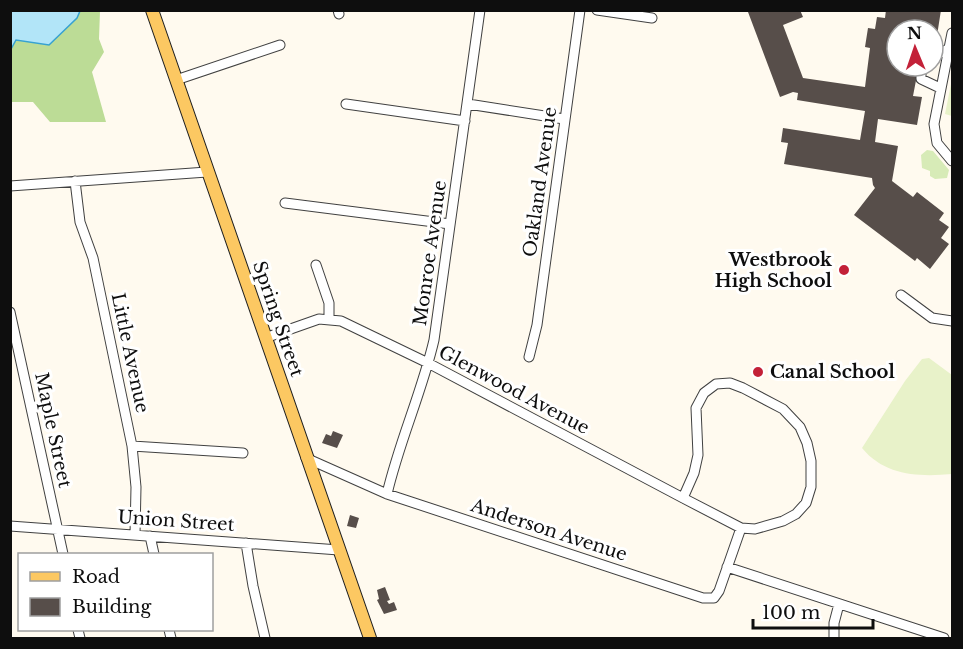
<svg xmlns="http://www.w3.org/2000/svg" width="963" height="649" viewBox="0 0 963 649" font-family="'Libre Baskerville',serif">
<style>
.green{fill:#d7ebb7}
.forest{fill:#bcdc96}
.pitch{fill:#e8f2c9}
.water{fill:#b2e5f8;stroke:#37a2d1;stroke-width:1.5}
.building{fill:#574e4a}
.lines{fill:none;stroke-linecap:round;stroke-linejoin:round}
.minor-casing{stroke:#414141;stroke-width:11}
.major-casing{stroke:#1f1f1f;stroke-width:14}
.minor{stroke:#fff;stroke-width:9}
.major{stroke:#fcc862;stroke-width:12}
.poi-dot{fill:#c32138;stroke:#fff;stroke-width:2}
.labels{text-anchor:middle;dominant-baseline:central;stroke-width:6;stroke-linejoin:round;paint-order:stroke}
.street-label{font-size:18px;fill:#0e0e0e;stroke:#fff}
.poi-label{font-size:18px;font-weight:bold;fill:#0e0e0e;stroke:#fff;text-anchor:end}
</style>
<rect width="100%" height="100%" fill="#fffaef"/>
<path class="green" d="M927,150L933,151L949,170L947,178L935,179L930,176V171L922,168L921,155Z"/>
<path class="forest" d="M80,11H100L99,39L104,52L92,72L106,122H50L33,102H11V49L16,40L50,44L77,18Z"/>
<path class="pitch" d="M952,79V116L945,114Z
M929,358L952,375V474C919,477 885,476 862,448L905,381L922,359Z"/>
<path class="water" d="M11,10H80V11L77,18L49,45L16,40L11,49Z"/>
<path class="building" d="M752,10H800L803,17L783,25L803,78L865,87L870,48L865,47L868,28L875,29L877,17L885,18L886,10H941L936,42H933V30H897V66H909L908,69L918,70L913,96L922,97L917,125L878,119L875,142L898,146L892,181L913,197L917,192L944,213L939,220L949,227L941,238L949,244L930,269L917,258L915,261L854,215L875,188L873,185L872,178L784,164L788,143L781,142L783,128L860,140L865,111L797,100L798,93L793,92L780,97L748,12Z
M333,431L343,435L337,448L322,443L326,434L331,436Z
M350,515L359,518L356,528L347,526Z
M385,587L390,600L387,601L389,604L394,602L397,610L384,614L377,600L379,599L377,590Z"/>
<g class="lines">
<g class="minor-casing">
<path id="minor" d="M338,10L339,14
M597,10L652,18
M952,33L934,124L937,143L952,161
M933,57L948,49
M921,66V79L940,88
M176,80L280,45
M346,104L465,121
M468,104L564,119
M75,181L80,222L93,258L132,446L136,487L135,535
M10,186L207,172
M285,203L450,224
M316,265L329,303V319
M901,295L932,318L952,321
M10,312L63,554
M265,338L319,319L341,321L428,363L683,498L741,528L755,529L783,521L796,514L806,503L811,487V461L807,443L800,427L783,409L743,388L730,383L716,384L704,393L696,408L698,455L694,473L683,498
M529,357L537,325L580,10
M132,446L243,453
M306,458L387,494L703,598H714L719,591L741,528
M387,494C399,442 422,392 434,340L480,10
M10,526L339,550
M150,536L154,554
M246,543L253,586L265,638
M727,567L944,638
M78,630L80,638
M169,630L171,638
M834,638V623L839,604"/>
</g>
<g class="major-casing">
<path id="major" d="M152,10L370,638"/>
</g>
<use href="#minor" class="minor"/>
<use href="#major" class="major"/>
</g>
<g class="poi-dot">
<circle cx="844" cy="270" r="6"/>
<circle cx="758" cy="372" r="6"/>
</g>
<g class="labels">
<g class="street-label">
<text transform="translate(540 182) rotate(-82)">Oakland Avenue</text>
<text transform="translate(430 253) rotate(-82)">Monroe Avenue</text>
<text transform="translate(278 319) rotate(71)">Spring Street</text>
<text transform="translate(130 353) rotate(78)">Little Avenue</text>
<text transform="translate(514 390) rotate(28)">Glenwood Avenue</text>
<text transform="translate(53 430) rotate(78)">Maple Street</text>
<text transform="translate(176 521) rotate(4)">Union Street</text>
<text transform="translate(549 530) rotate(18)">Anderson Avenue</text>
</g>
<g class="poi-label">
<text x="832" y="260">Westbrook<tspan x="832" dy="21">High School</tspan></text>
<text x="770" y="372" text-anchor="start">Canal School</text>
</g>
</g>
<rect width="963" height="649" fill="none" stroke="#0e0e0e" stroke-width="24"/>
<rect x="18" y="553" width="195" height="78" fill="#ffffff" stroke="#9f9f9f" stroke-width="1.5"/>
<rect x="30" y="572" width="30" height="9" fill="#fcc862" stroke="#9f9f9f" stroke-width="1.5"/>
<text x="72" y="583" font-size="18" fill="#0e0e0e">Road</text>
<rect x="30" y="598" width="30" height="18" fill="#574e4a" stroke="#9f9f9f" stroke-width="1.5"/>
<text x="72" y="613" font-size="18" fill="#0e0e0e">Building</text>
<g transform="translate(915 48) rotate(358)"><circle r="28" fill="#ffffff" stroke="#9f9f9f" stroke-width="1.5"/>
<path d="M0-4.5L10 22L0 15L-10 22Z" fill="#c32138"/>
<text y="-9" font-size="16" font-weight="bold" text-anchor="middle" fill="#0e0e0e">N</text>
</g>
<path d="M753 619v9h120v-9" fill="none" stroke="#0e0e0e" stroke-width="3"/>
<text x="762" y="619" font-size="18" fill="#0e0e0e" stroke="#ffffff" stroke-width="4.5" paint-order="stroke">100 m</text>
</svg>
